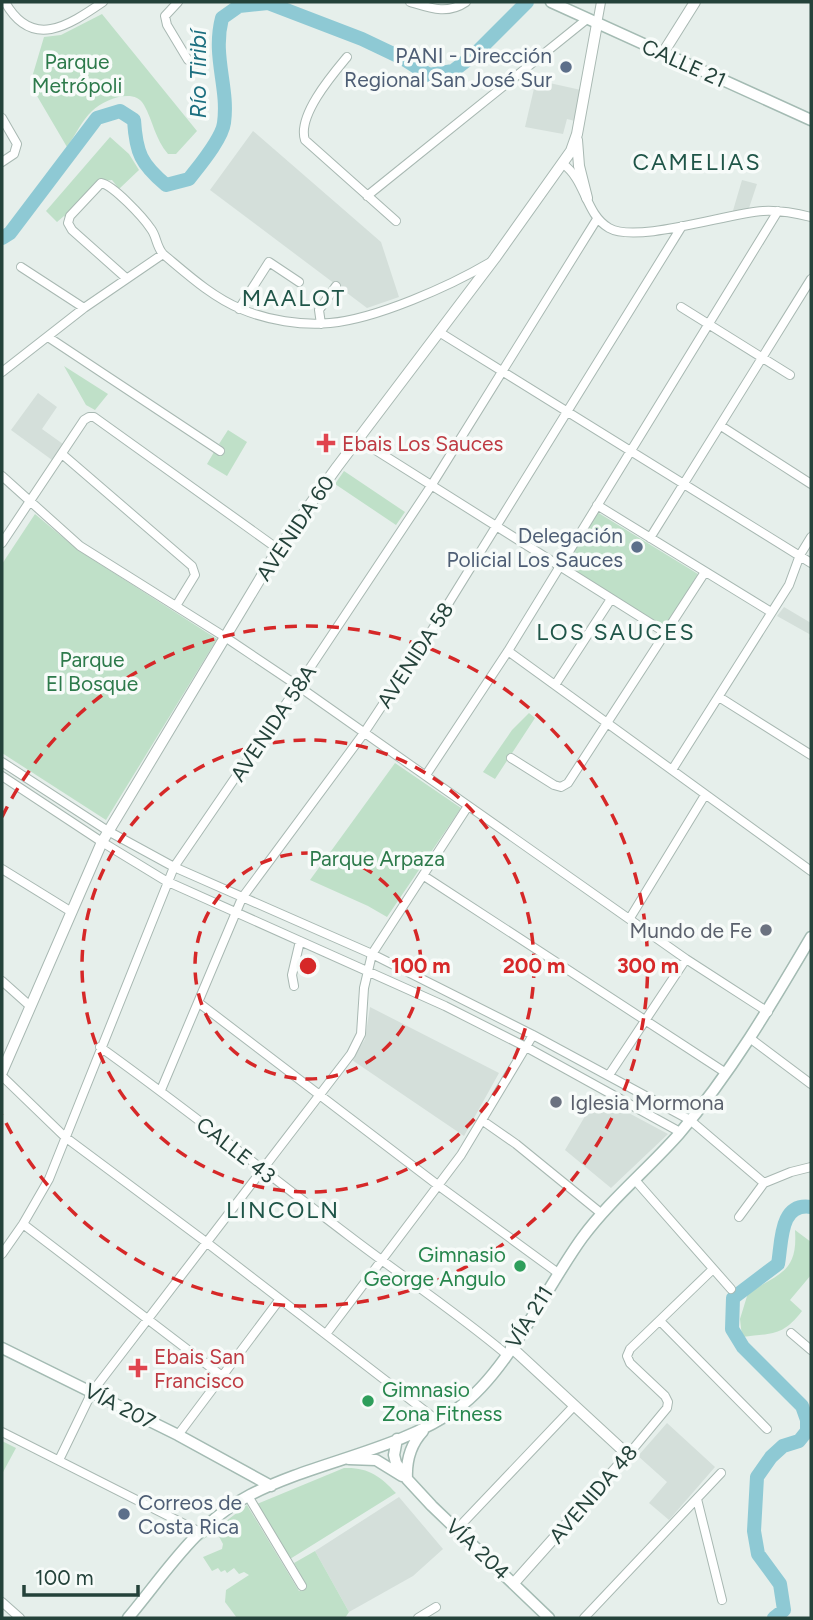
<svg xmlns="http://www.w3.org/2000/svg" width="813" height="1620" viewBox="0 0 813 1620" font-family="Figtree,sans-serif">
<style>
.built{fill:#d4dfda}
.green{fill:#bfe0c8}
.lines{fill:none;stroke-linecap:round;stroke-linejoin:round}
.river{stroke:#8ec9d4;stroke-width:14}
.minor-casing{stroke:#a8b8b2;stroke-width:10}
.tertiary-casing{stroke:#a8b8b2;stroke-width:12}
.secondary-casing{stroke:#a4bbb3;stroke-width:13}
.minor{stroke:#fff;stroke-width:8}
.tertiary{stroke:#fff;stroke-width:10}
.secondary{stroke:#fff;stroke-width:10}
.ring{fill:none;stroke:#d62828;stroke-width:3.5;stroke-dasharray:12 9}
.service-dot{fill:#5c6f8a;stroke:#f7fbf9;stroke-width:2.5}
.health-dot{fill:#e0444e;stroke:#f7fbf9;stroke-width:2.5}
.worship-dot{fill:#6b7280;stroke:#f7fbf9;stroke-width:2.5}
.leisure-dot{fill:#2e9e5b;stroke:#f7fbf9;stroke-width:2.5}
.labels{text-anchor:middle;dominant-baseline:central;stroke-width:7;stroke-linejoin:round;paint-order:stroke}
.service-label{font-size:21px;fill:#4e5e75;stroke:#f7fbf9;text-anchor:end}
.park-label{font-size:21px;fill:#2d7a4b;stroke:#f7fbf9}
.street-label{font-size:21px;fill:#24423a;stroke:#f7fbf9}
.health-label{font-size:21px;fill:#be3a42;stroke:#f7fbf9;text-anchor:start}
.worship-label{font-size:21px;fill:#5b616d;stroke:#f7fbf9;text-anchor:end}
.leisure-label{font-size:21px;fill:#27864d;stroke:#f7fbf9;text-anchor:end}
.water-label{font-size:23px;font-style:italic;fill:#1c6f80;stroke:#f7fbf9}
.neighbourhood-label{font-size:23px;letter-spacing:2px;fill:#1f5548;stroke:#f7fbf9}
.centre{fill:#d62828;stroke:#f7fbf9;stroke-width:3.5}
.ring-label{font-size:21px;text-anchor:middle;font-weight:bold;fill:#d62828;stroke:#f7fbf9;stroke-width:7;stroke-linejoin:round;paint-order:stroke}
</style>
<rect width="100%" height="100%" fill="#e6efeb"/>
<path class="built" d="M536,80L581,90L575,121L567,119L563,134L525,127Z
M253,131L381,242L399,297L367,308L210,190Z
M742,180L757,184L748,211L732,214Z
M38,393L57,407L42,429L63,444L52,460L11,430Z
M784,607L811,623V641L809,639L811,635L777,616Z
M370,1007L499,1073L464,1136L352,1060L365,1039Z
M597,1096L668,1134L611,1188L565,1150Z
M667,1423L715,1467L669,1520L649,1503L667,1482L638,1456Z
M399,1497L443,1549L413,1576L349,1612L315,1551Z"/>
<path class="green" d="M102,14L197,131L176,154H168C155,139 153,121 144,105C134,87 104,100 92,111C82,120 75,136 67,147L30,84L44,37L61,35Z
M110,137L129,154L139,170L119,189L112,180L104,181L66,218L64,216L57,222L46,211Z
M64,366L108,394L95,410L86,405Z
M228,430L247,442L227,476L207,464L214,452L220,456L224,448L219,444Z
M344,471L405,512L396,525L335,484Z
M597,512L698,574L665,627L564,564Z
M35,514L78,550L217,639L106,820L2,753V564Z
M529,713L535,718L495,779L483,772L512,730Z
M395,763L461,808L387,917L368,906L310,880Z
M795,1230L811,1242V1275L790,1300L802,1311C782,1337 772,1333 742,1337L740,1319L748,1293C780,1273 798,1272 795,1230Z
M2,1441L16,1448L2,1474Z
M344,1468C368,1467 380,1476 396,1493L290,1559L257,1504Z
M247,1505L299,1591L307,1587L294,1563L315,1551L349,1612L345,1618H237L225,1602L226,1590L249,1575L244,1572L239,1574L234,1568L227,1573L225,1570L221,1572L218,1568L212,1571L203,1557L222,1549L223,1544L216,1531L199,1542Z"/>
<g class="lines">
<path class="river" d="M2,238L10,233L97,118L120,111L134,120C136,153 141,164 166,185L189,179C199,166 222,139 224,123C229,87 212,57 222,18L239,6L268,3L362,39L404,59L429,75L453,71L475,54L527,2
M774,1618L784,1610L780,1584L758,1554L754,1531L757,1477L771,1457L783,1446L799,1441L807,1431V1420L802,1406L743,1347L732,1329L733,1298L778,1264C782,1243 779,1202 811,1207"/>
<g class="minor-casing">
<path id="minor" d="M5,2C32,50 68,26 103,2
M178,2L165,16L167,25L188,60
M410,2C430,8 447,15 466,2
M597,24L601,2
M347,57C332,75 297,116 305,140L396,221
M2,118L17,144L14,154L2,162
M563,164C586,180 585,214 609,228C637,244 728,213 763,211C780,210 795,213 811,217
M367,196L587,19
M21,267L84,308
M126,278L72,230L68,223L70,216L101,183C113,185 143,217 151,229C157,237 156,246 163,254C187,274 212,297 241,309C267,320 302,326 330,323C376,319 450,286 489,263
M681,307L790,375
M239,309L269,262L299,282
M321,324L319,310L336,286
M439,332L811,563
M48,337L220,451
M2,372L84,308L163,254
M721,426L811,484
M358,439L666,633
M62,454L192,566L195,575L176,606
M2,476L80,546L225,637L298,686L686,959L768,1012
M597,505L771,612
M650,538L811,279
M2,543L84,420L89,417H94L278,549
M508,651L811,871
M555,685L611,599
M719,697L811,755
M511,758L554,785L561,787L568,783L705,572
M2,762L108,831L174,867L372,954L533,1035L690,1120L764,1183
M672,770L789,585L800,555L811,537
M426,775L508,651L778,211
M2,776L102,842L166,881L445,1006L526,1047L680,1132
M2,869L70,911
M424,876L726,1073
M630,918L705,795
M2,981L30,1006
M294,986L292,975L300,941
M199,1003L439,1186L558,1273
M751,1039L811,1084
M100,1047C184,1107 265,1172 348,1235C400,1275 455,1311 506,1354
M609,1075L686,959
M2,1076L65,1137L206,1242L438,1421
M161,1090L242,898L364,733L432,630L682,226
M483,1121L516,1144L602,1214
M635,1180L731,1289
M739,1217L764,1183L791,1172L811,1167
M23,1224L222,1376
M2,1254L23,1224L49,1179L174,867L298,686L431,486L597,219
M661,1322L767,1429
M791,1333L811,1350
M326,1334L461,1155L533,1035
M2,1432L200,1532
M178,1435L280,1299
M628,1455L667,1408L668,1402L665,1396L630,1363L627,1356L630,1349L712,1270
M59,1460L92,1392L351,1054L361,1034L364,988L372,954L468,806
M248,1496L302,1586
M697,1499L722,1600
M457,1529L574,1406
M2,1602L20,1618
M418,1618L436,1607
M584,1618L721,1473"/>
</g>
<g class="tertiary-casing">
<path id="tertiary" d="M663,53L695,2
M577,140L579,166L587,198
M2,1072L102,842L278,549L337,467L495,258L571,151L577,134L597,24
M511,1347L628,1455L514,1583"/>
</g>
<g class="secondary-casing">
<path id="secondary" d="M551,2L811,120
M2,1348L178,1435L271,1486
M397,1439L394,1455L396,1463L407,1479L432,1506L549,1618
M349,1459L376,1460L402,1476
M407,1479C406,1461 410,1445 423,1431
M128,1618C165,1574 196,1523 250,1495C316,1461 398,1451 458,1408C508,1372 545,1289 582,1238C610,1200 648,1169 679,1134C731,1073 771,1005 811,937"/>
</g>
<use href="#minor" class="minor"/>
<use href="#tertiary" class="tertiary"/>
<use href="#secondary" class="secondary"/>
</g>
<g class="ring">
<circle cx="308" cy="966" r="113"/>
<circle cx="308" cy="966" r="226"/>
<path d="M2 817A340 340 0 1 1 2 1115"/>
</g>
<g class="service-dot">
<circle cx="566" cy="67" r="7"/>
<circle cx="637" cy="547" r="7"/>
<circle cx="124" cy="1514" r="7"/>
</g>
<g class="health-dot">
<path d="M322.5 432.5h7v7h7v7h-7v7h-7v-7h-7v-7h7z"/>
<path d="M134.5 1357.5h7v7h7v7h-7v7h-7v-7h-7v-7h7z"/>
</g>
<g class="worship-dot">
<circle cx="766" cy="930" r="7"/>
<circle cx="556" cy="1102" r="7"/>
</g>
<g class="leisure-dot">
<circle cx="520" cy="1266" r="7"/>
<circle cx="368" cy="1401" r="7"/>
</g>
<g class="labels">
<g class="service-label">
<text x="552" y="55">PANI - Dirección<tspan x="552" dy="24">Regional San José Sur</tspan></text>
<text x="623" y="535">Delegación<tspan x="623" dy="24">Policial Los Sauces</tspan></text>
<text x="138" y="1502" text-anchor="start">Correos de<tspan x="138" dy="24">Costa Rica</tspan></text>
</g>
<g class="park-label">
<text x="77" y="61">Parque<tspan x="77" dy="24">Metrópoli</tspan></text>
<text x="92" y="659">Parque<tspan x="92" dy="24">El Bosque</tspan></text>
<text x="377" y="858">Parque Arpaza</text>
</g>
<g class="street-label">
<text transform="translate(684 63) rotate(24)">CALLE 21</text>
<text transform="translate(295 528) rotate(-56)">AVENIDA 60</text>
<text transform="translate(415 655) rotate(-57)">AVENIDA 58</text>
<text transform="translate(273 723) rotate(-56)">AVENIDA 58A</text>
<text transform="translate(236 1150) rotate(38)">CALLE 43</text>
<text transform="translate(529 1317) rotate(-58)">VÍA 211</text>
<text transform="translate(120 1406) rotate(27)">VÍA 207</text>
<text transform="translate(593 1494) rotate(-49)">AVENIDA 48</text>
<text transform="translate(478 1549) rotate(43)">VÍA 204</text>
</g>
<g class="health-label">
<text x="342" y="443">Ebais Los Sauces</text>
<text x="154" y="1356">Ebais San<tspan x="154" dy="24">Francisco</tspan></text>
</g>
<g class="worship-label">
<text x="752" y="930">Mundo de Fe</text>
<text x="570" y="1102" text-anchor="start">Iglesia Mormona</text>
</g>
<g class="leisure-label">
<text x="506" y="1254">Gimnasio<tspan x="506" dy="24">George Angulo</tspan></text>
<text x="382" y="1389" text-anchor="start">Gimnasio<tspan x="382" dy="24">Zona Fitness</tspan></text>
</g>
<g class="water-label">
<text transform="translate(198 74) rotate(-90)">Río Tiribí</text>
</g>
<g class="neighbourhood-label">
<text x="697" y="162">CAMELIAS</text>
<text x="294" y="298">MAALOT</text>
<text x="616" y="632">LOS SAUCES</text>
<text x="283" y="1210">LINCOLN</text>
</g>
</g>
<circle cx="308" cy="966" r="10" class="centre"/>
<g class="ring-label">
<text x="421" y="973">100 m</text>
<text x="534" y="973">200 m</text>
<text x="648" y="973">300 m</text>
</g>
<rect width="813" height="1620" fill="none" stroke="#24423a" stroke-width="7"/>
<path d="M24 1585v10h114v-10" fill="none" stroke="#24423a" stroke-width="3.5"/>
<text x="35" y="1585" font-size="21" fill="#24423a" stroke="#f7fbf9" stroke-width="5" paint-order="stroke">100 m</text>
</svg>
